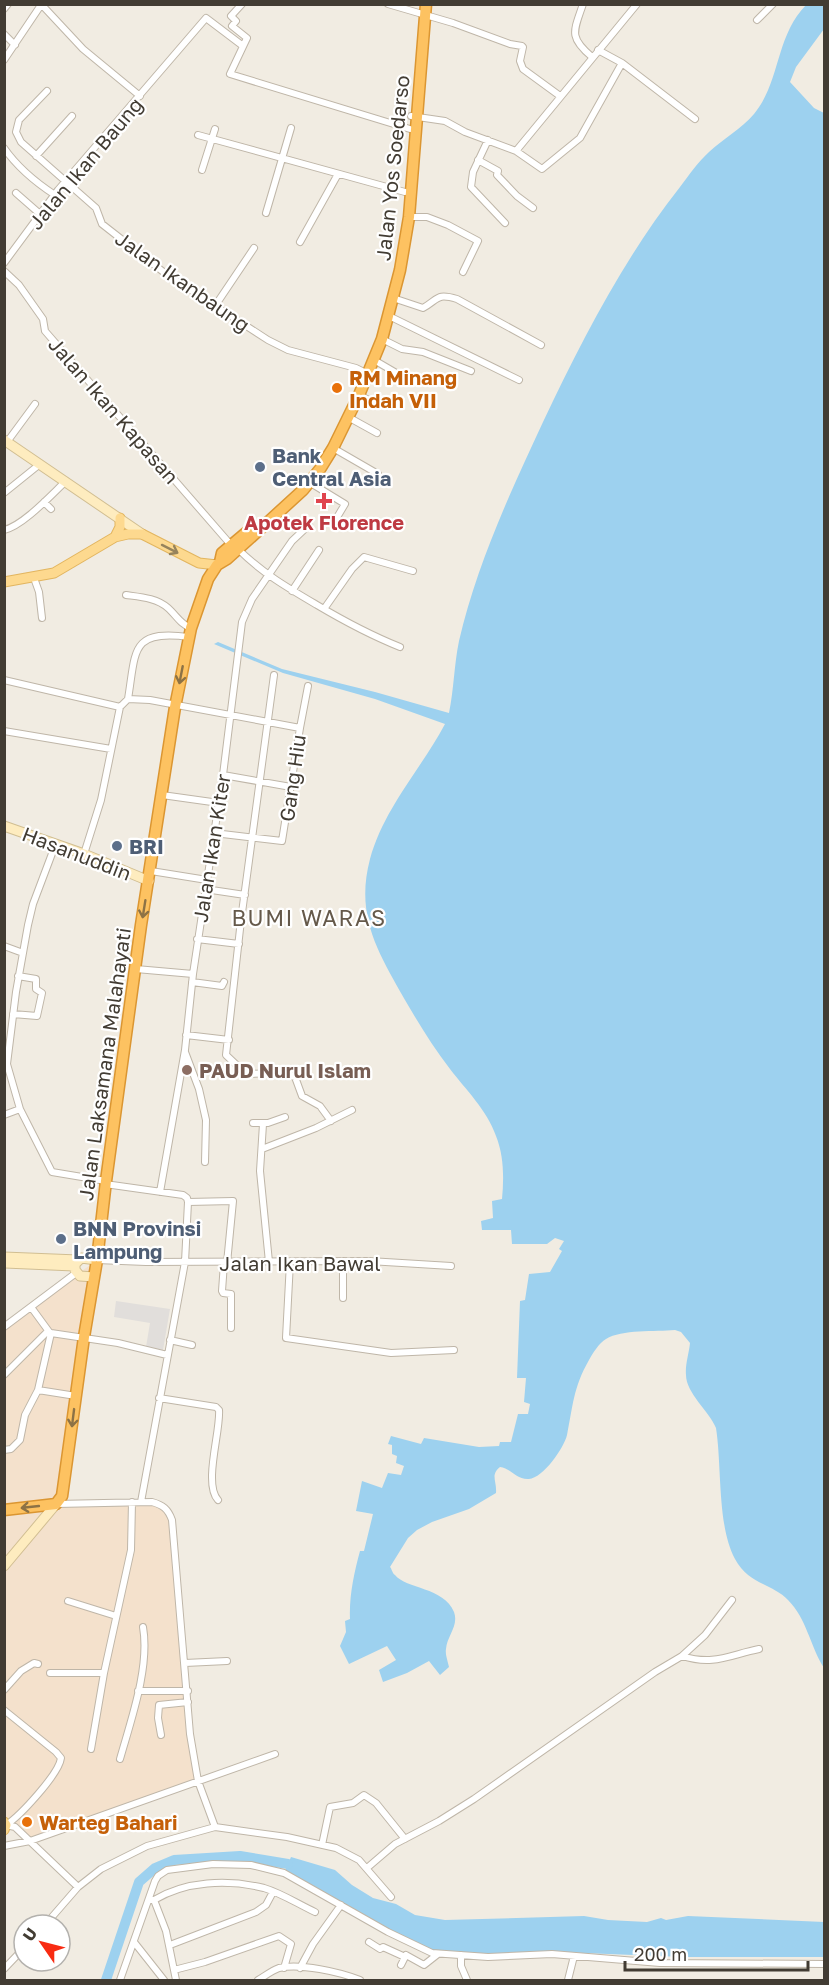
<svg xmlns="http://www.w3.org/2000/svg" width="829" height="1985" viewBox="0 0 829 1985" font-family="'Golos Text',sans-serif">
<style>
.commercial{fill:#f4e1cc}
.parking{fill:#e1dedb}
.water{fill:#9dd1ef}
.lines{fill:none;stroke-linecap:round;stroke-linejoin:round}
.river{stroke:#9dd1ef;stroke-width:10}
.street-casing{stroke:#bfb6a8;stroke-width:8}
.secondary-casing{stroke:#d1be92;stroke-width:11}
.primary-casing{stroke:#e2b55f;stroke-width:11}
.highway-casing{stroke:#db9632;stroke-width:13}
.street{stroke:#fff;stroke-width:6}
.secondary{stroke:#feecbf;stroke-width:9}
.primary{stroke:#fdd98f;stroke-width:9}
.highway{stroke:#fdc261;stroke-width:10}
.oneway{stroke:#96835c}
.oneway2{stroke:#8d7245}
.food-dot{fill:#e8710a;stroke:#fff;stroke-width:2}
.service-dot{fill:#5c6f8a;stroke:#fff;stroke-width:2}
.health-dot{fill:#e0444e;stroke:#fff;stroke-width:2}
.education-dot{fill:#8d6e63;stroke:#fff;stroke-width:2}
.labels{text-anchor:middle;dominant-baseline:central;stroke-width:4.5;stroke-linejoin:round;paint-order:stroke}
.street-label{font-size:20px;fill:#423c33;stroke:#fff}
.food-label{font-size:20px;font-weight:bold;fill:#c56008;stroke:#fff;text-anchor:start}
.service-label{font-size:20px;font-weight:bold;fill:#4e5e75;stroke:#fff;text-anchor:start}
.health-label{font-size:20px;font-weight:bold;fill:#be3a42;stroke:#fff}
.education-label{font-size:20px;font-weight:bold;fill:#785e54;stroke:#fff;text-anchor:start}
.quarter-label{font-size:22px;letter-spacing:1.5px;fill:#65594a;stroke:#fff}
</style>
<rect width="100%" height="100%" fill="#f1ece2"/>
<path class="commercial" d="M97,1260L60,1504L150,1502L169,1512L198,1781L30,1841L5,1824V1327Z"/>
<path class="parking" d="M116,1301L170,1309L163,1350L146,1347L150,1323L114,1317Z"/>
<path class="water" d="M806,5H824V29L796,67L790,82L814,108L824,113V1668C810,1646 807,1619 788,1600C773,1584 748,1584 735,1559C717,1526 722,1466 716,1428C709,1411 686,1393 686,1375C685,1365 689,1353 690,1343L681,1332L675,1330C655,1332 622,1329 606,1339C599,1343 593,1353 589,1360C573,1388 573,1406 567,1435C564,1448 543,1478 529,1479C516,1480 511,1468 500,1467C490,1475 497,1481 496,1493L469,1509L432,1522L417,1530L408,1538L390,1567C392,1569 392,1573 395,1575C406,1589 444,1587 454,1612C459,1626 447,1636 446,1649C445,1654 448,1662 449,1667L440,1675L429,1661L407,1673L383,1682L379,1670L396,1660L387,1646L349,1664L340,1646L346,1632L345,1621L350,1619C349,1596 354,1573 360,1551H364L373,1514L356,1511L362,1481L382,1488L388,1473L401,1475L404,1466L396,1463L397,1456L392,1454V1445L388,1444L391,1436L421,1444L424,1438L479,1447L499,1446L500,1442H511L518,1414H528L530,1404L524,1402L526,1378H517L520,1301L525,1300L529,1274L550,1272L562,1251L559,1249L564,1241L555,1238L547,1244H512L511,1230H482L481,1221L493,1218L492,1201L502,1199C504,1178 504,1156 496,1136C487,1110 466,1090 450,1069C433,1047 419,1024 405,1000C378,952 355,916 370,859C384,808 421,769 445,724L375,699L283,673L214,644L218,642L282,669L375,692L449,713C454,689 454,665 459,641C477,564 510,493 543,422C582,340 624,258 680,187C689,175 698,162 709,152C723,139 741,129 754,114C781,81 775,37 806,5Z
M291,1857L335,1870L352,1885L373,1898L396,1904L415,1915L445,1920L584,1916L608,1920L647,1922L661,1918L666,1920L688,1916L824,1922V1957H683L558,1952L475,1956L431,1953L285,1871Z"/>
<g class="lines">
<path class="river" d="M106,1980L139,1882L155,1868L174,1860L240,1856L288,1864"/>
<g class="street-casing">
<path id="street" d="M41,4L83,49L140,96
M242,4L231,16L236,21L232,26L247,38L230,74L410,129
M388,4L453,23L510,44L522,46L523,47L520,61L523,69L560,96
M583,4C574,31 568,37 592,57
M4,9L8,4
M757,20L773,4
M4,34L15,45
M598,50L622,63L695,119
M4,60L41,5
M47,91L19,120L16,132L21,142L96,208L102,224L166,274L268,340L288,350L356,368L368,374
M411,116L445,121L465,132L516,151L637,4
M198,135L405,192
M488,140L473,172L471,187L505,223
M4,148C18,168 35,182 55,195
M516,151L542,169L580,138L622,63
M36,156L72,116
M478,160L498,171L497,175L517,196L533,208
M202,170L215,129
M16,193L40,214
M266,213L291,128
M409,217H427L448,225L478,241L463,272
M300,242L338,174
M4,263L58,190L206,18L243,46
M4,271L19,285L43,319L45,331L231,545
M393,298L423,308C439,299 436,293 457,299L541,345
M215,306L254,248
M389,316L519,380
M382,339L402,349L423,352L471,371
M374,360L398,374
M359,395L377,404
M348,417L377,433
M7,442L35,404
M333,448L378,474
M309,482L345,504L333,524
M4,493L40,464
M44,502L51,509
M4,530C23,526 52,494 66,481
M238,549C262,573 288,588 317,605C344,621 370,635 400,647
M34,578L39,592L42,618
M292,591L319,550
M126,595C141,597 157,598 168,608C176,615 181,625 191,628
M324,609L352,569L364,557L413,571
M274,675L241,920L226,1055L246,1074L281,1073L295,1077L302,1096L320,1106L331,1121
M4,680L120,707
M128,699C136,651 130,629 189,637
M4,731L111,749
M223,775L291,787
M162,795L219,803
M214,833L282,841L300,728L308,686
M56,843L33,904L28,925L16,992L7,1064L20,1109L52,1172L106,1181
M84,854L101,800L120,707L128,699L150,700L300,728
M151,871L207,880
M205,889L245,895
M197,939L239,944
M4,946L23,953
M136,969L193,974
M192,982L222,986L224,982
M13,1014L37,1016L42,993L36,989V979L18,976
M186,1035L229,1040
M185,1052L199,1089L206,1120L205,1162
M4,1115L20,1109
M253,1123H268L285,1117
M263,1124L260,1171L269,1262
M262,1149L316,1128L352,1110
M105,1184L183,1195L187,1198L188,1202L185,1262L141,1502
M160,1192L185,1050L193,974L223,775L242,622L252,599L292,541L309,525
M188,1202L233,1201L227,1263
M97,1260L146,1262L369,1261L451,1266
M290,1262L286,1338L391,1353L454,1350
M224,1263L222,1291L223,1293L231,1294V1328
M343,1298V1261
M31,1307L50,1333
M4,1327L76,1273
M51,1333L118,1343L167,1355
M170,1340L192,1345
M4,1375L48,1331
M38,1390L76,1396
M159,1398L216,1407L219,1410C221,1430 203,1484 218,1500
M4,1450L11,1449L20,1440L25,1415L38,1390L51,1333
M56,1504L152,1502C163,1505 168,1509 172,1520L190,1734L198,1781L215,1827
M68,1601L116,1616
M682,1656C714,1666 729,1655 759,1649
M185,1663L227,1661
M50,1673H104
M4,1690L21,1671L34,1663L38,1664
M138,1691H188
M4,1710L56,1752L61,1758C59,1774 20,1816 6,1825
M161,1735L158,1718L159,1705L188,1702
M91,1749L104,1673L131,1550L132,1502
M120,1759C131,1720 150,1667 143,1627
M6,1825L15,1827L78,1887
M322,1845L330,1807L353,1803L364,1795L376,1803L405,1839
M4,1846L30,1841L275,1754
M367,1868L395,1844L439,1821L474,1799L655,1672L682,1656L705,1635L732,1600
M151,1900H154L166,1931L176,1980
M154,1900C186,1881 227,1879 264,1888C281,1893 298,1904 315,1912
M45,1925L78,1887L101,1869L147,1846L215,1827L287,1837L336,1848L359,1860L391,1897
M134,1942L164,1980
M369,1942L380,1949L383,1947L405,1957
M170,1945L256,1912L266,1905L273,1892
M461,1955V1966L467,1980
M401,1965L406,1955L424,1965L438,1954
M300,1968L313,1944L341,1905
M4,1969L24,1948
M174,1970L205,1962L279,1936L291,1944L284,1968
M120,1980L155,1881L158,1876L167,1870L213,1864L251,1865L284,1873L388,1932L432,1953L488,1957L552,1954L660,1963L824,1964
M258,1980C265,1976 271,1971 279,1968C300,1963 340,1972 360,1980
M568,1980L574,1956"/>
</g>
<g class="secondary-casing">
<path id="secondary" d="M4,440L142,534
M4,826L84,854L149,881
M4,1257L78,1260
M5,1263L74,1266
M94,1277L80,1276L75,1270V1264L81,1258L97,1260
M4,1566L56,1504"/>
</g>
<g class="primary-casing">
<path id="primary" d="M115,537L120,527V518
M4,582L54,573L115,537L128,534H142L199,563L217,565
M4,1822L6,1825L4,1830"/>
</g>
<g class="highway-casing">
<path id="highway" d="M220,562L222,553L254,526
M4,1510L56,1504L62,1496L84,1337L97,1260L106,1181L141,925L175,707L191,628L208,579L217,565L227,559L268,522L303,490L320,469L333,448L359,395L382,339L400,270L409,217L426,4"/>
</g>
<use href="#street" class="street"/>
<use href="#secondary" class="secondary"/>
<use href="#primary" class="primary"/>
<use href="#highway" class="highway"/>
</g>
<defs><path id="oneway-shaft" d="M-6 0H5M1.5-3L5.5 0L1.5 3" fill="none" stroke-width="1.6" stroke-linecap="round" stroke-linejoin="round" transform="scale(1.5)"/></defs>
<use class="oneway" href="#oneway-shaft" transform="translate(170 549) rotate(27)"/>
<g class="oneway2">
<use href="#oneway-shaft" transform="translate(181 675) rotate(101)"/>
<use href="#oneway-shaft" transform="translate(144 909) rotate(99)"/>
<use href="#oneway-shaft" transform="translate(73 1418) rotate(97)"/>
<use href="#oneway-shaft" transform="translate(30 1507) rotate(174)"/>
</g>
<g class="food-dot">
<circle cx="337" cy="388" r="6"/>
<circle cx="27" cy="1822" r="6"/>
</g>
<g class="service-dot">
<circle cx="260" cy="467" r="6"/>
<circle cx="117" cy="846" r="6"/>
<circle cx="61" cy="1239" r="6"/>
</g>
<path class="health-dot" d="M321 492h6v6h6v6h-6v6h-6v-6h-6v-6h6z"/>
<circle class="education-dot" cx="187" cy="1070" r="6"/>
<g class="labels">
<g class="street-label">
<text transform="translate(85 163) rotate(-50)">Jalan Ikan Baung</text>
<text transform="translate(392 168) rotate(-84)">Jalan Yos Soedarso</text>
<text transform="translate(183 281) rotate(35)">Jalan Ikanbaung</text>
<text transform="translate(114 410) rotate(49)">Jalan Ikan Kapasan</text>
<text transform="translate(292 778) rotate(-82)">Gang Hiu</text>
<text transform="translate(211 848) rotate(-81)">Jalan Ikan Kiter</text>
<text transform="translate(77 853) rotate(21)">Hasanuddin</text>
<text transform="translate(104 1064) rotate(-82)">Jalan Laksamana Malahayati</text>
<text x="300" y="1263">Jalan Ikan Bawal</text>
</g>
<g class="food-label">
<text x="349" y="377">RM Minang<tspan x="349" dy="23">Indah VII</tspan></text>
<text x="39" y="1822">Warteg Bahari</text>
</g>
<g class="service-label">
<text x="272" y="455">Bank<tspan x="272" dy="23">Central Asia</tspan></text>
<text x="129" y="846">BRI</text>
<text x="73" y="1228">BNN Provinsi<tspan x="73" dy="23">Lampung</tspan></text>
</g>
<g class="health-label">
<text x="324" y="522">Apotek Florence</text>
</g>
<g class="education-label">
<text x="199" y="1070">PAUD Nurul Islam</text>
</g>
<g class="quarter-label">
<text x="309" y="917">BUMI WARAS</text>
</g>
</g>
<rect width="829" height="1985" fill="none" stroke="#423c33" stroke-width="12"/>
<g transform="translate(42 1943) rotate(305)"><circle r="28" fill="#ffffff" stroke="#b3b1ad" stroke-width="1.5"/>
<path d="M0-4.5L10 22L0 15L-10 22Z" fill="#f82b12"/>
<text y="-9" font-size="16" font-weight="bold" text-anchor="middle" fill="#423c33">U</text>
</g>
<path d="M625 1961v9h183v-9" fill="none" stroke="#423c33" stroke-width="3"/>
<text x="634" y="1961" font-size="18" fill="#423c33" stroke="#ffffff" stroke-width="4.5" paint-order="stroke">200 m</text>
</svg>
